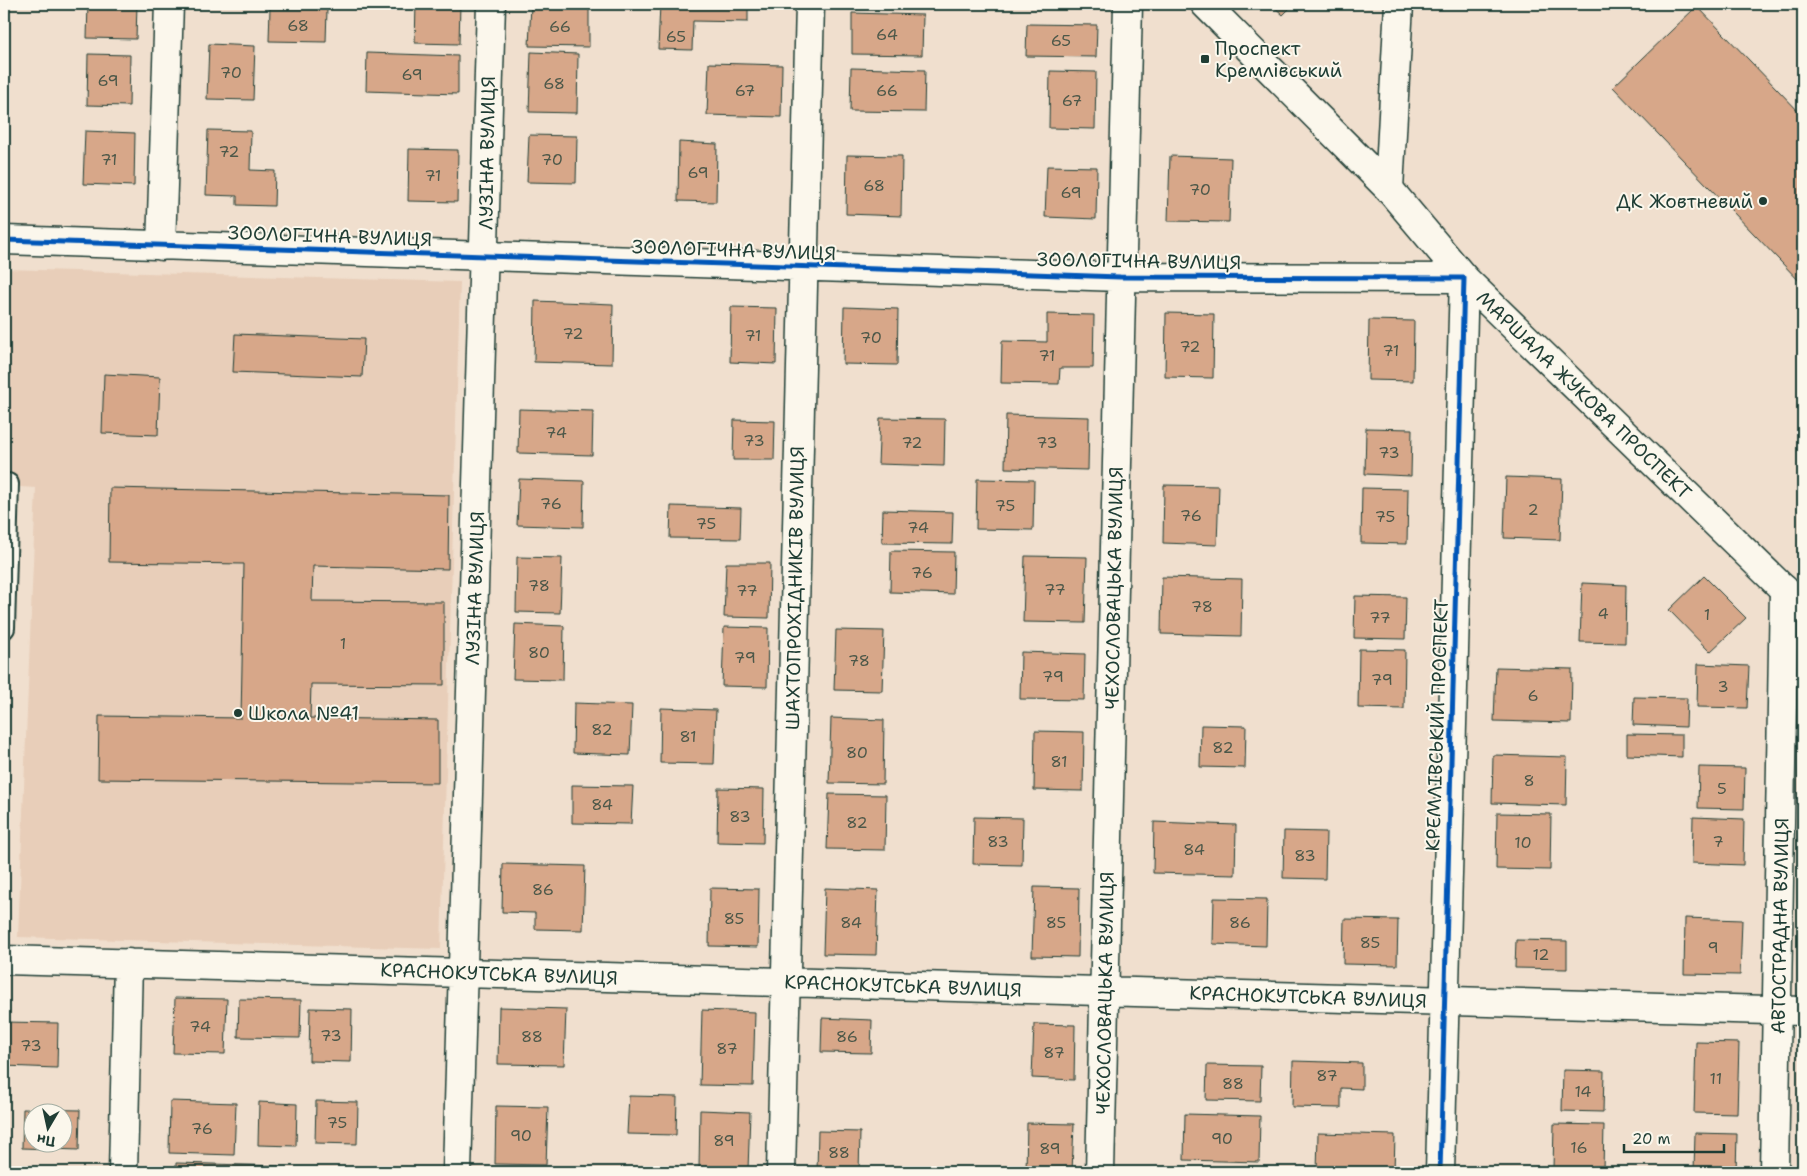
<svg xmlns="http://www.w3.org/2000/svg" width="1807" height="1176" viewBox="0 0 1807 1176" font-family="'Shantell Sans',sans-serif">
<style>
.built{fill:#e8ceb9}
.building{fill:#d7a789;stroke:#1f3d34;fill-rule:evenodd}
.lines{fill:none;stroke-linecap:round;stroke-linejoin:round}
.service-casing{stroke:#1f3d34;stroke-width:24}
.minor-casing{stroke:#1f3d34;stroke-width:31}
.tertiary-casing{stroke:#1f3d34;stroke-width:31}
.service{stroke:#fbf7ec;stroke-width:20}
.minor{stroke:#fbf7ec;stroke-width:28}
.tertiary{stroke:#fbf7ec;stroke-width:28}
.cycleway-casing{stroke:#fbf7ec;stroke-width:8}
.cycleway{stroke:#0057b8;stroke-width:5}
.poi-dot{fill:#1f3d34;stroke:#fbf7ec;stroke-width:2}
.labels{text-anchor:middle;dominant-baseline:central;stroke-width:4;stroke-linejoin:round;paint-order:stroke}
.number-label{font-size:16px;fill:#4d5849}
.poi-label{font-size:19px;fill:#1f3d34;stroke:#fbf7ec;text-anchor:start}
.street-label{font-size:19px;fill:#1f3d34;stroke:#fbf7ec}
</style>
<rect width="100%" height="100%" fill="#f0dfce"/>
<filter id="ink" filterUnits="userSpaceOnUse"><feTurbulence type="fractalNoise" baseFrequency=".02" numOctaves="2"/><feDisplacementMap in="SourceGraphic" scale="10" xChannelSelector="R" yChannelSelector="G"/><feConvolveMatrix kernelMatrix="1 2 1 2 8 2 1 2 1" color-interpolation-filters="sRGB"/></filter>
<g filter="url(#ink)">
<path class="built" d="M4,269L460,282L441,949L18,937L36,488L4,486Z"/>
<path class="building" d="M88,4H137L136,39L87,38Z
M416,4H460L459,44L415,43Z
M660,4H748V22L693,21L692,50L658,49Z
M1271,4H1294L1283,15Z
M531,5L589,7V47L529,46Z
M1697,6L1803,116V285L1613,87Z
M270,8L327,9L326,42L269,41Z
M852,13L923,15L922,55L852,54Z
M1027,24L1097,25L1096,57L1026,56Z
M209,44L255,46L253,100L207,99Z
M531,52L578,54L577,113L529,112Z
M367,53L458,56V94L366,91Z
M88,54L130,55L129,106L87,105Z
M709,63L782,65L781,117L707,115Z
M851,68L925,70L924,112L850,111Z
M1050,71L1096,72L1095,129L1049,128Z
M208,130L251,131L250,170L275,171L274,206L237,205V196L206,195Z
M85,131L135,133L134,186L83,184Z
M529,135L577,136L576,183L527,182Z
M679,142L717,144L716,202L678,201Z
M409,149L458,150L457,202L408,201Z
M847,155L902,156L901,216L846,214Z
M1170,156L1231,158L1229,222L1168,221Z
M1047,166L1097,167L1096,219L1045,217Z
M535,301L613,304L612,364L534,362Z
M731,307L777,308L776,364L730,362Z
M844,307L898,309L897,365L843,364Z
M1166,313L1214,314L1213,378L1165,377Z
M1047,314L1094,315L1093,368H1060L1059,384L1001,383L1002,341L1047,342Z
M1369,320L1414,321L1413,381L1368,380Z
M235,334L364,339L362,377L233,372Z
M104,374L160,377L158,435L102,433Z
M519,409L593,411L592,455L518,453Z
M1006,415L1089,417L1088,470L1005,468Z
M880,418L945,419L944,466L878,464Z
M734,420L775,421L774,460H733Z
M1366,428L1412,429L1411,476L1365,474Z
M1506,477L1562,479L1560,540L1504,538Z
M519,479L584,481L583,527L517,525Z
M977,479L1034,480L1033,530L976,529Z
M1164,485L1219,486L1217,545L1163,543Z
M110,488L449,495L448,569L313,566L312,601L444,602V685L311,684L310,718L438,720V783L98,779L99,716L241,718L244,564L109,562Z
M1362,488L1408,489L1407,544L1361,543Z
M671,506L741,508L740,539L670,538Z
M883,510L953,512L952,544L882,543Z
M891,551L954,552L953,594L890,592Z
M1025,556L1087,557L1085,623L1023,622Z
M517,557L562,558L560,613L516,612Z
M726,563H770L769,618L724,617Z
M1704,576L1746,618L1710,652L1669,610Z
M1162,577L1242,579L1241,636L1161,634Z
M1582,583L1626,585L1625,643L1580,642Z
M1355,596L1406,597L1405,639L1354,638Z
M515,624L564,626L563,680L513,679Z
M724,627L768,628L767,687L722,686Z
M836,630L884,631L882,691L834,690Z
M1359,649L1405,650L1404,709L1358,708Z
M1021,652L1085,654L1084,700L1020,699Z
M1698,664L1749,666L1747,708L1697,707Z
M1496,667L1572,669L1571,723L1494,721Z
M1634,697L1687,698L1686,727L1633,725Z
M574,703L632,705L630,755L573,753Z
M661,708L716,710L714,764L660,763Z
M831,718L884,720L883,784L829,783Z
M1201,725L1246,726L1245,768L1200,767Z
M1035,731L1084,732L1083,791L1034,790Z
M1627,734L1682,735V757L1627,755Z
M1493,755L1567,757L1566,805L1492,803Z
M1699,767L1745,768L1744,809L1698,808Z
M572,785L633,786L631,824L572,823Z
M718,788L764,789L763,843L717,842Z
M829,794L886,795L885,850L827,849Z
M1497,813L1551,814L1550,870L1496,869Z
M974,817L1023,818L1022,865L973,864Z
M1693,817L1744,819L1743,865L1692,863Z
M1154,822L1236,825L1235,875L1153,873Z
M1284,831L1326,832L1325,879L1283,878Z
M503,864L585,866L583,930L535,929V913L502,912Z
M1034,887L1079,888L1078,957L1032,956Z
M710,888L759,889L758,947L709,946Z
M825,888L878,890L876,955L823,954Z
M1214,898L1267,899L1266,946L1213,944Z
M1685,918L1742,920L1740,975L1684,974Z
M1344,919L1398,920L1397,965L1343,964Z
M1516,940L1567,941V969L1515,968Z
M175,998L227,999L225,1054L173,1053Z
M239,999L301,1000L300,1038L238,1037Z
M499,1007L566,1009L564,1065L498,1064Z
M310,1008L352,1009L351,1062L309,1061Z
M702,1010L755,1012L753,1086L700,1085Z
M822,1018L872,1020L871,1053L821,1052Z
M4,1022L58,1023L57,1068L4,1066Z
M1034,1024L1075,1025L1074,1080L1032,1078Z
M1696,1042L1739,1043L1737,1114L1694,1113Z
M1293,1061L1362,1063V1089L1341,1088V1108L1292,1107Z
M1207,1065L1261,1066L1260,1101L1206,1100Z
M1563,1070L1604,1071L1603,1112L1562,1111Z
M629,1096L677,1097L676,1135L627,1134Z
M170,1101L236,1103L234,1155L169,1153Z
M316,1101L358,1102L357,1144L315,1143Z
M259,1102L297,1104L296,1146L258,1145Z
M496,1106L548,1107L546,1165L495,1164Z
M23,1109L80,1110L79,1150L22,1148ZM32,1114H62V1144H32Z
M700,1110L750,1112L748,1170L699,1169Z
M1185,1114L1260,1116L1259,1162L1184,1160Z
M1027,1123L1074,1124L1072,1172H1026Z
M1554,1124L1604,1125L1603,1170L1553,1169Z
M818,1131L860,1132L859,1172L817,1171Z
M1318,1133L1395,1135L1394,1172H1317Z
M1695,1133L1737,1134L1736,1172H1694Z
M176,1163L279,1166V1172H176Z"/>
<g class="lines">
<g class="service-casing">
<path id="service" d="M4,484H8L4,628"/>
</g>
<g class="minor-casing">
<path id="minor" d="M1389,189L1399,4
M4,240L1120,277L1464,278L1440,1172
M161,246L169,4
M4,960L1803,1011
M123,1172L128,963
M457,1172L491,4
M781,1172L810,4
M1100,1172L1128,4
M1774,1172L1784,589"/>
</g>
<g class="tertiary-casing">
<path id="tertiary" d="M1205,4L1389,189L1464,278L1803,608"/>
</g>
<use href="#service" class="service"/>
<use href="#minor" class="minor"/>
<use href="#tertiary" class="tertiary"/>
<g class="cycleway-casing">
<path id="cycleway" d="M4,240L1120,277L1464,278L1440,1172"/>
</g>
<use href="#cycleway" class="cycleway"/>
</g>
</g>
<g class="poi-dot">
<rect x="1200" y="54" width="10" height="10" rx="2.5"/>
<circle cx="1763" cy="201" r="5"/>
<circle cx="238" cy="713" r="5"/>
</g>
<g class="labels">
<g class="number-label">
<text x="298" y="25">68</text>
<text x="560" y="26">66</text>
<text x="887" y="34">64</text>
<text x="676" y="36">65</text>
<text x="1061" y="40">65</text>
<text x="231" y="72">70</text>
<text x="412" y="74">69</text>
<text x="108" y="80">69</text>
<text x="554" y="83">68</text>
<text x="745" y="90">67</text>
<text x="887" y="90">66</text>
<text x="1072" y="100">67</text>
<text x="229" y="151">72</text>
<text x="109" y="159">71</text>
<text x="552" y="159">70</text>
<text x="698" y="172">69</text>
<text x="433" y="175">71</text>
<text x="874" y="185">68</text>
<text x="1200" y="189">70</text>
<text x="1071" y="192">69</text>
<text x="573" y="333">72</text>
<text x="753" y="335">71</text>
<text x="871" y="337">70</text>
<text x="1190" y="346">72</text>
<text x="1391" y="350">71</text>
<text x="1047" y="355">71</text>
<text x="556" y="432">74</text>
<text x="754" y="440">73</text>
<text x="912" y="442">72</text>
<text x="1047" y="442">73</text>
<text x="1389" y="452">73</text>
<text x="551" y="503">76</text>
<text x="1005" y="505">75</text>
<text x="1533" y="509">2</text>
<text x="1191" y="515">76</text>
<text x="1385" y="516">75</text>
<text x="706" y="523">75</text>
<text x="918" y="527">74</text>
<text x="922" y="572">76</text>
<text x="539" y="585">78</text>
<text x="1055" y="589">77</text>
<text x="747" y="590">77</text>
<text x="1202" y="606">78</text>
<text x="1603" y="613">4</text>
<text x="1707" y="614">1</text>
<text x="1380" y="617">77</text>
<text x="343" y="643">1</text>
<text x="539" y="652">80</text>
<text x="745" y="657">79</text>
<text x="859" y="660">78</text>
<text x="1053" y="676">79</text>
<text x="1382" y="679">79</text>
<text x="1723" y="686">3</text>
<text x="1533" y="695">6</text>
<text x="602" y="729">82</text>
<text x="688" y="736">81</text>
<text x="1223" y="747">82</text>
<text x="857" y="752">80</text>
<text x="1059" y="761">81</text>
<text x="1529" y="780">8</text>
<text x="1722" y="788">5</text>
<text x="602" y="804">84</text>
<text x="740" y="816">83</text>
<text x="857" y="822">82</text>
<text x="998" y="841">83</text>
<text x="1718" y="841">7</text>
<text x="1523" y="842">10</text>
<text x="1194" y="849">84</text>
<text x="1305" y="855">83</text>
<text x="543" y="889">86</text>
<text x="734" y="918">85</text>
<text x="851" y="922">84</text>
<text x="1056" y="922">85</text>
<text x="1240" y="922">86</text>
<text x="1370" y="942">85</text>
<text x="1713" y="947">9</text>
<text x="1541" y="954">12</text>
<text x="200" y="1026">74</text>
<text x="331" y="1035">73</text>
<text x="532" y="1036">88</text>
<text x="847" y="1036">86</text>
<text x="31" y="1045">73</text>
<text x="727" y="1048">87</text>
<text x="1054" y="1052">87</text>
<text x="1327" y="1075">87</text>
<text x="1716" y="1078">11</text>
<text x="1233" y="1083">88</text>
<text x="1583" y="1091">14</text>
<text x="337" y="1122">75</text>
<text x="202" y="1128">76</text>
<text x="521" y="1135">90</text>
<text x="1222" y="1138">90</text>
<text x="724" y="1140">89</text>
<text x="1579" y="1147">16</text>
<text x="1050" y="1148">89</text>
<text x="839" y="1152">88</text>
</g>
<g class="poi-label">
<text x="1215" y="48">Проспект<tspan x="1215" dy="22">Кремлівський</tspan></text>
<text x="1753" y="201" text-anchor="end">ДК Жовтневий</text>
<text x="248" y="713">Школа №41</text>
</g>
<g class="street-label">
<text transform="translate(487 153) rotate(-89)">ЛУЗІНА ВУЛИЦЯ</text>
<text transform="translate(330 236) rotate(2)">ЗООЛОГІЧНА ВУЛИЦЯ</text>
<text transform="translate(734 250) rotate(2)">ЗООЛОГІЧНА ВУЛИЦЯ</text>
<text transform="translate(1139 261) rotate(1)">ЗООЛОГІЧНА ВУЛИЦЯ</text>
<text transform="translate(1584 395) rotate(44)">МАРШАЛА ЖУКОВА ПРОСПЕКТ</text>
<text transform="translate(475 588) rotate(-88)">ЛУЗІНА ВУЛИЦЯ</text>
<text transform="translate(795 588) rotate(-89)">ШАХТОПРОХІДНИКІВ ВУЛИЦЯ</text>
<text transform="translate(1114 588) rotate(-89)">ЧЕХОСЛОВАЦЬКА ВУЛИЦЯ</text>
<text transform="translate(1437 725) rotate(-88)">КРЕМЛІВСЬКИЙ ПРОСПЕКТ</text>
<text transform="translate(1780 926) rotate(-89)">АВТОСТРАДНА ВУЛИЦЯ</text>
<text transform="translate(499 974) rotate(2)">КРАСНОКУТСЬКА ВУЛИЦЯ</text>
<text transform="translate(903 986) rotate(2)">КРАСНОКУТСЬКА ВУЛИЦЯ</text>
<text transform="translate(1105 993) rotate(-89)">ЧЕХОСЛОВАЦЬКА ВУЛИЦЯ</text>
<text transform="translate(1308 997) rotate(2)">КРАСНОКУТСЬКА ВУЛИЦЯ</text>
</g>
</g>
<rect width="1807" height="1176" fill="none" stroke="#fbf7ec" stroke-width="20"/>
<rect x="10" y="10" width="1787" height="1156" fill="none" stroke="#1f3d34" stroke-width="2" filter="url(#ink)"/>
<g transform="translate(48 1128) rotate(189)"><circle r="24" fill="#fbf7ec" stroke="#a3ada2"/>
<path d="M0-4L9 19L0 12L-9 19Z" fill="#1f3d34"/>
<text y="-8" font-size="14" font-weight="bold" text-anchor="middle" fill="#1f3d34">Пн</text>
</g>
<path d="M1624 1144v8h100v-8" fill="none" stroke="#1f3d34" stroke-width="2.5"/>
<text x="1632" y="1144" font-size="15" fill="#1f3d34" stroke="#fbf7ec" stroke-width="4" paint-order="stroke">20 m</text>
</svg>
